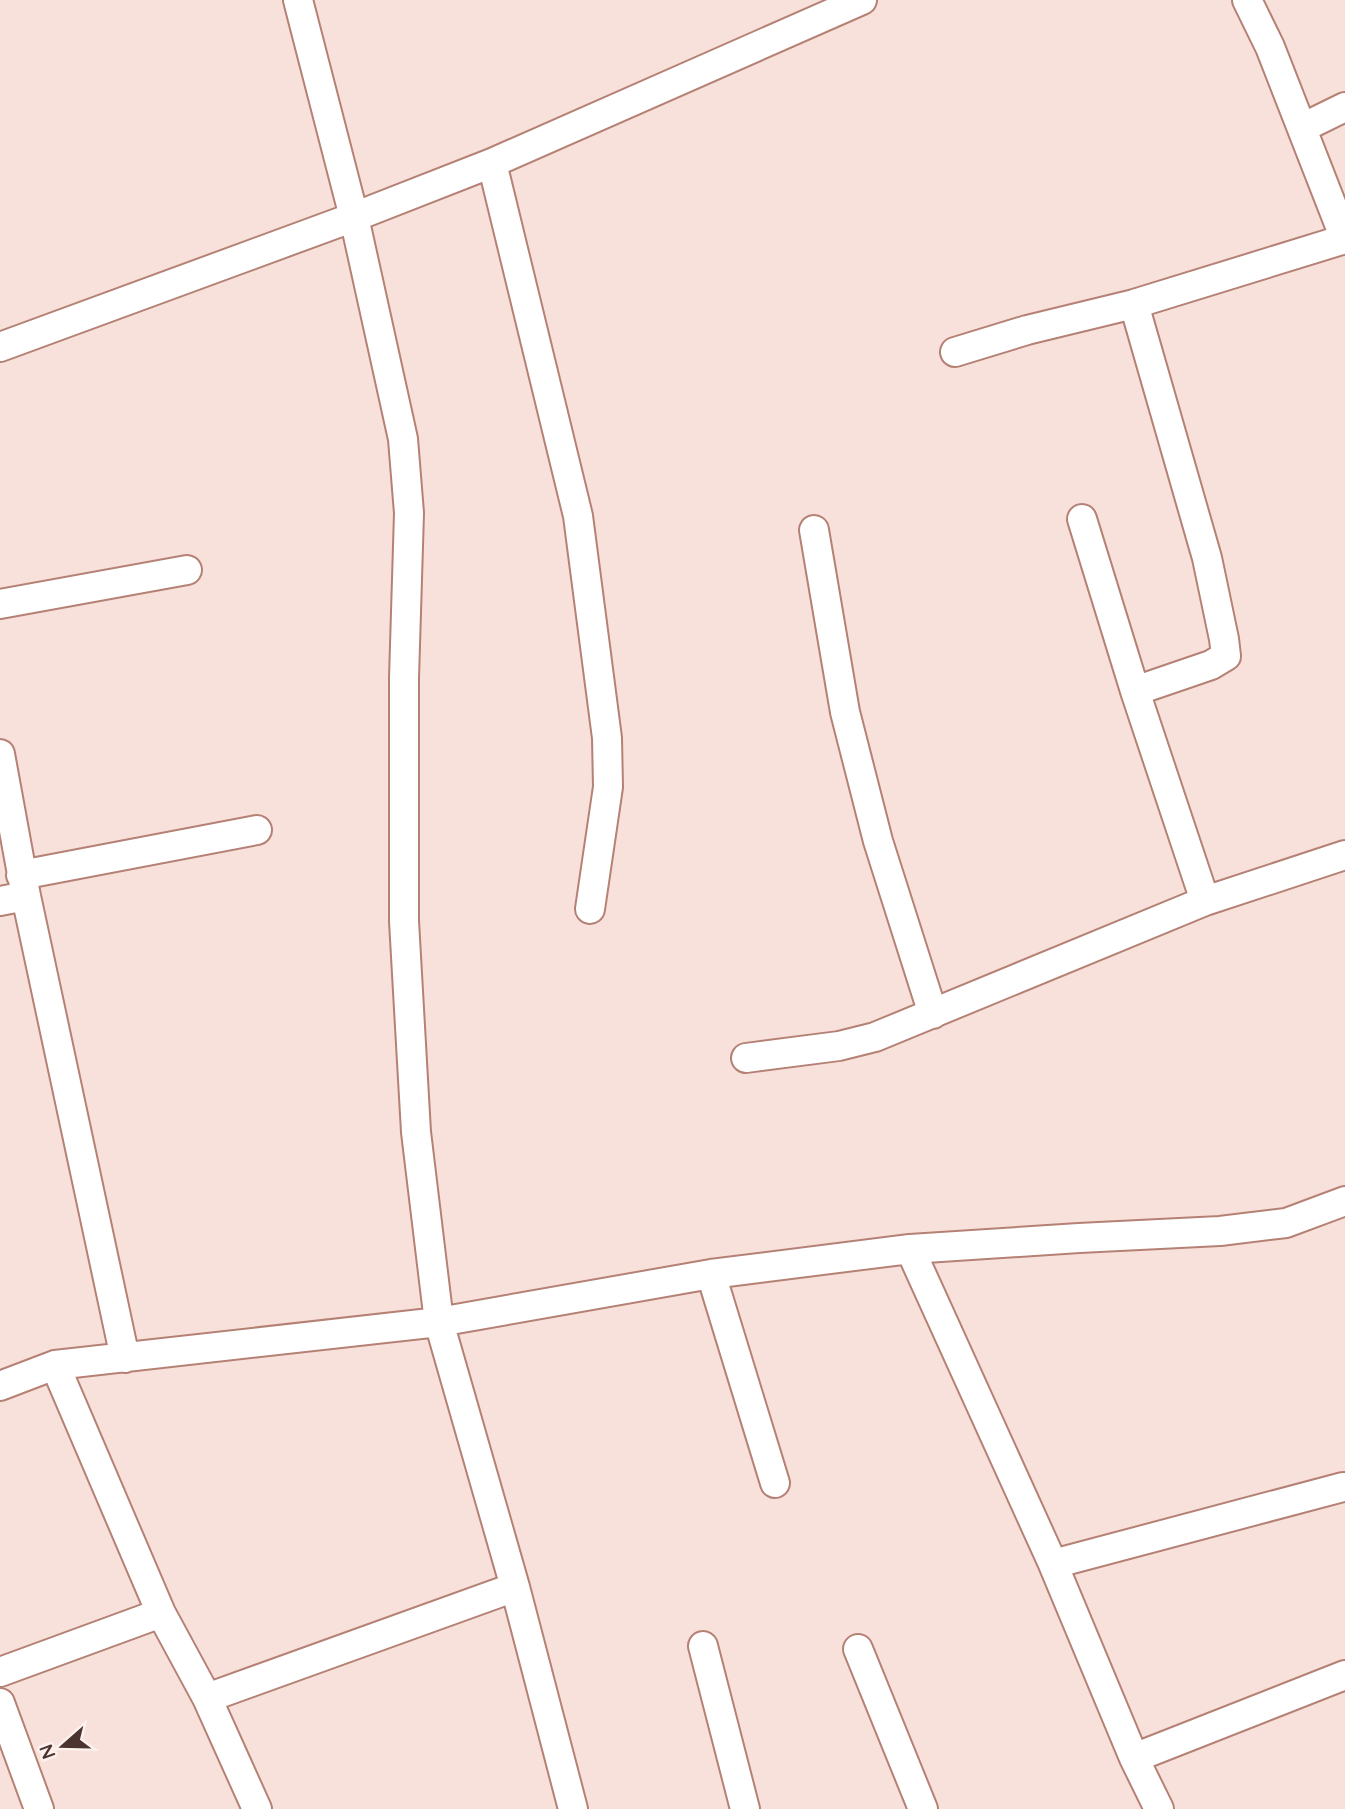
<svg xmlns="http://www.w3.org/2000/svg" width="1345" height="1809" viewBox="0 0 1345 1809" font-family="Quicksand,sans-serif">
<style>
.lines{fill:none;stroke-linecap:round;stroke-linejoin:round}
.street-casing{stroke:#b58175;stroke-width:32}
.street{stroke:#fff;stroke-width:28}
</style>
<rect width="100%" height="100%" fill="#f8e1db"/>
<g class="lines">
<g class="street-casing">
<path id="street" d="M298,0L354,217L403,439L409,513L404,678V921L416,1132L439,1322L515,1587L573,1809
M1247,0L1270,47L1345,239
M1302,128L1345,107
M492,163L578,516L607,738L608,787L590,909
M1134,304L1207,558L1224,639L1226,656L1211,665L1135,691
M0,347L354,217L492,163L862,0
M955,352L1027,330L1134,304L1345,239
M1082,519L1135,691L1205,901
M814,530L845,712L878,841L933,1014
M0,604L187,570
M0,754L26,896L125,1358
M21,875L257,830
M0,901L26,896
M746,1058L839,1046L875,1037L1205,901L1345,855
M910,1249L1053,1564L1134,1758L1159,1809
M711,1274L775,1483
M55,1365L161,1613L207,1698L257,1809
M0,1386L55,1365L439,1322L711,1274L910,1249L1079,1238L1220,1231L1286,1223L1345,1201
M1053,1564L1343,1487
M703,1646L745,1809
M858,1649L923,1809
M0,1672L161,1613
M207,1698L515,1587
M0,1703L39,1809
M1134,1758L1345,1675"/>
</g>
<use href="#street" class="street"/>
</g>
<g transform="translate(63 1746) rotate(250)" stroke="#fdf1ee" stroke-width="5" paint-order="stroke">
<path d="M0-5L12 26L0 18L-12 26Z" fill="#4b342f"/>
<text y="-10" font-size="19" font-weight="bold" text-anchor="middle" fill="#4b342f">N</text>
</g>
</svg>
